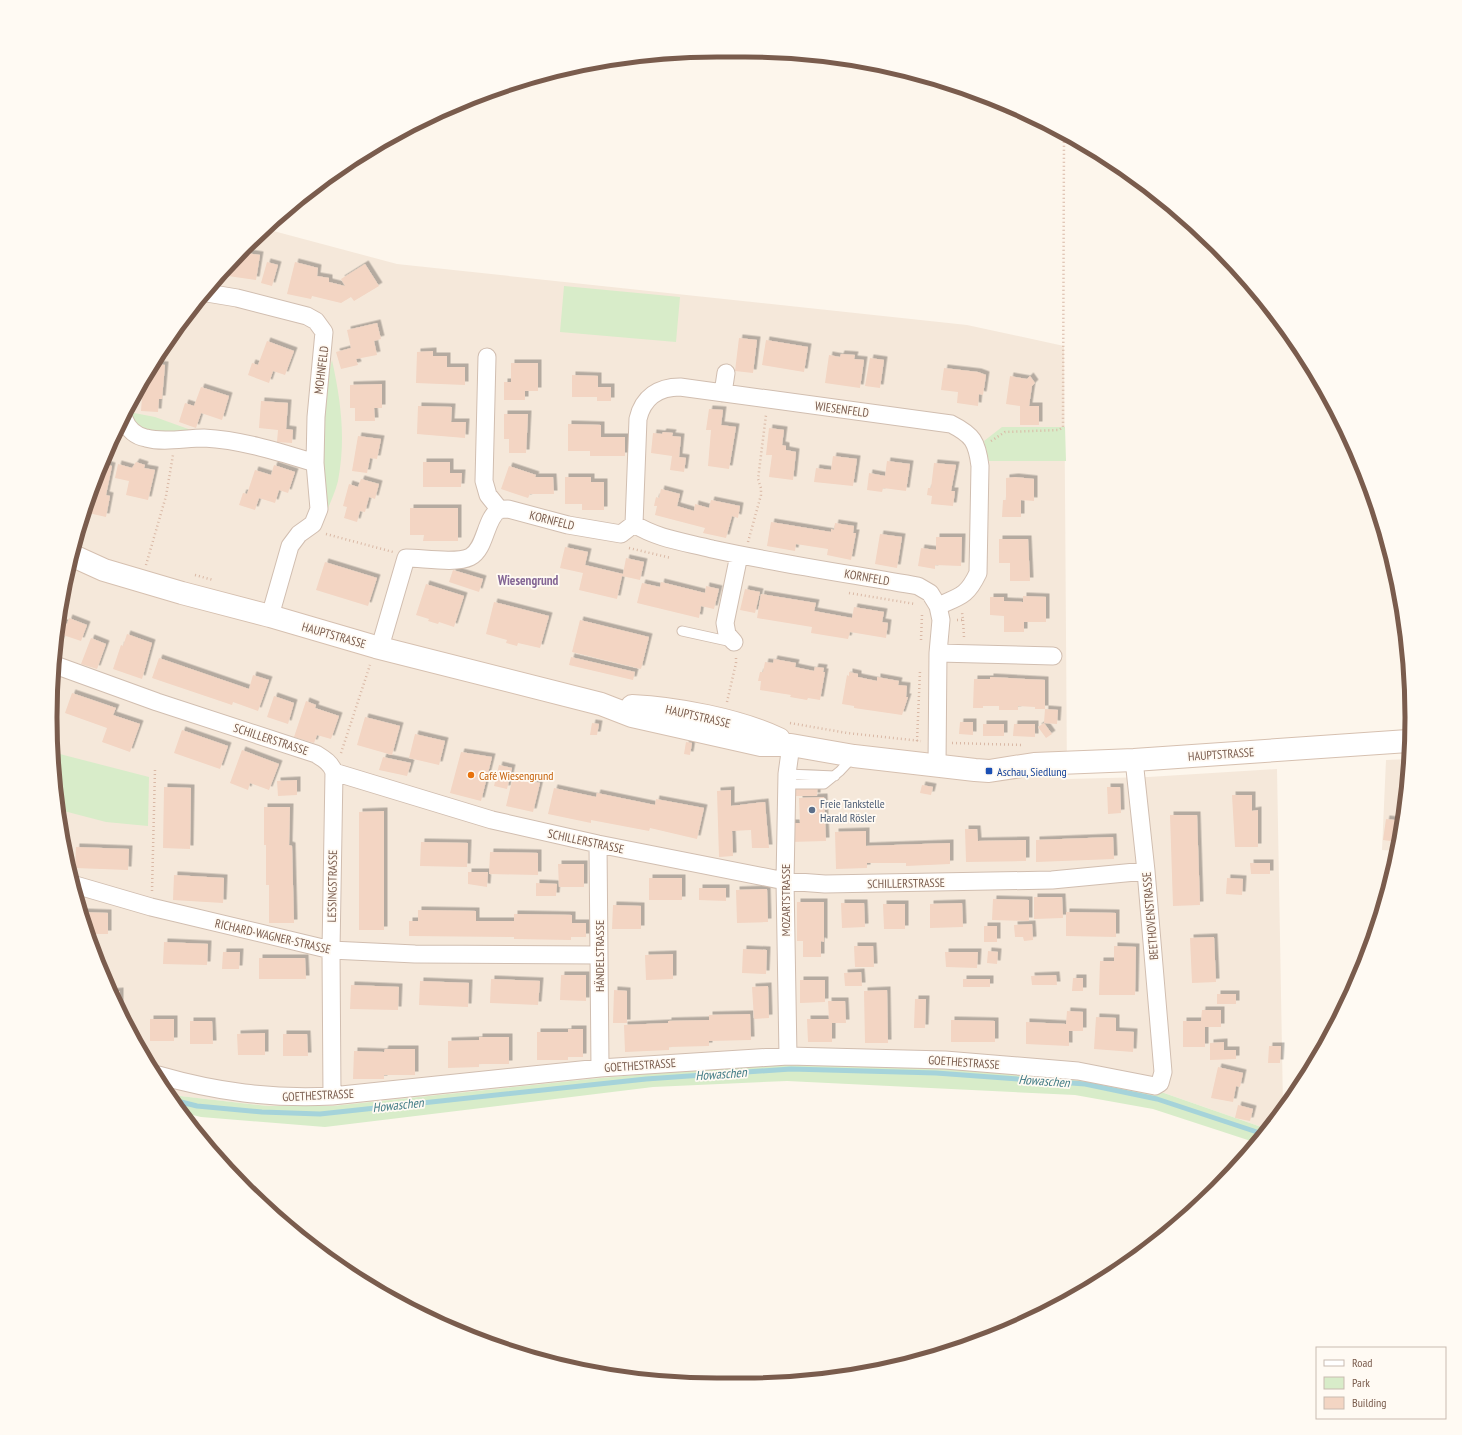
<svg xmlns="http://www.w3.org/2000/svg" width="1462" height="1435" viewBox="0 0 1462 1435" font-family="'PT Sans Narrow',sans-serif">
<style>
.residential{fill:#f5e8da}
.green{fill:#d8ecc9}
.lines{fill:none;stroke-linecap:round;stroke-linejoin:round}
.stream{stroke:#a5d3da;stroke-width:5}
.building{fill:#f3d5c3;filter:url(#shadow)}
.lane-casing{stroke:#d1beb0;stroke-width:11}
.street-casing{stroke:#d1beb0;stroke-width:19}
.secondary-casing{stroke:#d6c0b0;stroke-width:24}
.path{stroke:#d9b8a5;stroke-width:2.5;stroke-dasharray:1 3;stroke-linecap:butt}
.lane{stroke:#fff;stroke-width:9}
.street{stroke:#fff;stroke-width:17}
.secondary{stroke:#fff;stroke-width:22}
.transit-dot{fill:#1a4fb4;stroke:#fffaf3;stroke-width:1.5}
.food-dot{fill:#e8710a;stroke:#fffaf3;stroke-width:1.5}
.service-dot{fill:#5c6f8a;stroke:#fffaf3;stroke-width:1.5}
.labels{text-anchor:middle;dominant-baseline:central;stroke-width:3.5;stroke-linejoin:round;paint-order:stroke}
.street-label{font-size:12px;fill:#7a5c4d;stroke:#fffaf3}
.transit-label{font-size:12px;fill:#164399;stroke:#fffaf3;text-anchor:start}
.food-label{font-size:12px;fill:#c56008;stroke:#fffaf3;text-anchor:start}
.service-label{font-size:12px;fill:#4e5e75;stroke:#fffaf3;text-anchor:start}
.neighbourhood-label{font-size:13px;font-weight:bold;fill:#846695;stroke:#fffaf3}
.water-label{font-size:13px;font-style:italic;fill:#437c86;stroke:#fffaf3}
.rim{fill:none;stroke:#7a5c4d;stroke-width:5}
</style>
<defs>
<filter id="shadow"><feDropShadow dx="3.5" dy="-3.5" stdDeviation="0" flood-color="#0004"/></filter>
</defs>
<rect width="100%" height="100%" fill="#fdf6ec"/>
<path class="residential" d="M266,229L397,264L967,325L1064,346L1067,779L1148,777L1277,769L1283,1106L1267,1129L1164,1093L1084,1077L789,1062L600,1078L332,1106H268L179,1096L168,1092L119,1013L73,890L51,761L56,630L73,545L101,462L162,347L245,246Z
M1408,759L1406,805L1396,851L1382,850L1386,760Z"/>
<path class="green" d="M1217,250C1261,298 1299,350 1333,405Z
M564,286L680,297L676,342L560,332Z
M332,360C341,402 346,438 338,481C335,493 329,505 325,516L321,469L326,385Z
M129,412L155,417L191,430C167,431 141,439 129,412Z
M1002,427H1065L1066,461H989L984,441Z
M52,752L149,777L148,826L106,822L60,810L52,764Z
M789,1062L942,1067L1084,1077L1164,1093L1267,1129L1257,1143L1153,1109L1075,1095L787,1081L653,1087L325,1127L201,1117L180,1112L168,1092L180,1096L268,1106H332L600,1078Z"/>
<g class="lines">
<path class="stream" d="M173,1100L197,1106L262,1112L320,1114L646,1079L791,1069L936,1073L1085,1084L1157,1099L1263,1134"/>
</g>
<path class="building" d="M240,252L260,255L256,280L221,275Z
M267,262L278,265L272,286L261,283Z
M295,262L318,268L317,276L329,278V282L345,286L341,279L365,264L379,286L354,301L351,297L341,303L312,296L311,299L287,294Z
M377,323L381,339L374,341L377,355L356,359L358,365L341,369L336,352L351,348L347,330Z
M739,338L757,340L753,373L735,371Z
M766,340L808,347L804,372L762,365Z
M267,341L294,351L285,375L273,371L269,383L248,375L252,363L258,365Z
M433,351V356H447V367H465V385L416,383L417,352Z
M841,354L855,355L854,359L864,360L860,388L825,383L829,355L840,357Z
M870,358L884,360L880,388L865,386Z
M511,363H538V391H525V400H504V382H511Z
M153,364L165,365L162,399H159L158,412L141,411L142,397H138V392Z
M944,368L978,372L986,375L983,395L979,394L978,406L957,403L958,392L941,390Z
M572,375L598,376V387H611V401H597V397H572Z
M1010,376L1027,379L1030,376L1035,383L1032,386L1029,406H1039V425H1020V406L1006,404Z
M382,384V408H374L375,421H355V408H350V385Z
M201,387L229,396L222,420L201,413L196,428L179,422L185,403L194,406Z
M261,401L288,403L286,429L293,430L292,443L277,442L278,430L259,428Z
M418,406L452,407L451,422H466L465,438L417,434Z
M709,409L723,410L721,425L736,427L729,469L708,466L711,430H706Z
M504,414H528L526,453H509V439H504Z
M568,424L601,425V437H625V456H590V451H568Z
M769,428L784,430L782,445L786,446V450L796,452L793,480L769,477L772,455H766Z
M663,432L673,433L672,436L681,437L679,457L686,458L684,472L670,470L672,456L651,453L653,433L662,434Z
M358,436L381,439L377,459L370,458L367,473L352,471Z
M833,456L857,459L853,486L814,482L816,468L831,470Z
M887,461L910,464L906,491L883,488L882,492L867,490L869,473L885,476Z
M136,462L145,465L144,468L155,470L148,500L126,495L129,481L115,478L118,464L132,468Z
M423,462H450V473H462L461,487H423Z
M100,463L112,466L106,495L110,496L106,517L84,512L91,492L96,493L99,473L97,472Z
M934,463L956,465L951,491H955L953,506L931,504L932,496L927,495L928,488H931Z
M274,465L295,472L288,493L279,490L275,503L259,498L255,510L239,505L243,493L247,494L255,470L271,475Z
M509,466L536,475L535,477H553L554,494H530L528,498L501,489Z
M565,477H591V482H604V510H582V504H565Z
M1015,477L1034,479V501L1021,500V517H1002L1003,500H1006V478Z
M361,479L379,484L375,499L369,497L365,512L360,511L357,522L344,518L347,507L343,506L349,484L358,487Z
M661,489L680,494L677,506L694,511L695,504L709,508L711,500L740,506L738,518L732,516L726,538L703,533L705,528L655,515L657,506H654L656,497L659,498Z
M410,508H458V541H423L424,535H410Z
M771,522L831,532V529L834,530L835,523L854,526L853,533H856L851,560L827,555L828,549L796,544L795,551L767,546Z
M880,534L902,537L897,568L875,564Z
M936,537H962L961,566L935,565V569L918,566L921,548L936,550Z
M999,539H1028L1030,581H1010V563H999Z
M565,547L588,552L585,565L623,574L626,558L644,562L640,580L622,576L617,599L579,590L583,573L560,568Z
M325,562L377,578L368,606L316,590Z
M453,570L483,579L479,592L449,582Z
M661,582L705,593L706,586L719,589L714,609L701,606L699,618L637,603L642,583L660,587Z
M426,584L464,596L454,627L439,622L438,624L428,621L429,619L416,615Z
M745,589L760,592L755,613L740,610Z
M761,594L816,603L814,611L852,618L854,607L884,612L882,622L888,623L886,638L850,632L848,639L811,633L812,627L757,618Z
M1023,596L1046,597V622H1024V632H1004V616L990,615V597H1004V601L1023,602Z
M494,602L549,616L540,648L518,643L517,646L506,643L507,640L486,634Z
M69,618L87,625L81,641L63,635L57,650L55,649L58,621L67,624Z
M580,620L649,637L641,669L572,652Z
M127,634L152,643L142,679L113,669L121,645L123,646Z
M91,638L106,644L97,669L81,664Z
M571,657L635,672L633,680L569,665Z
M159,658L249,689L253,675L269,680L258,711L233,702L232,705L152,678Z
M774,659L796,663L795,667L814,671L815,667L824,668L823,672H825L820,700L808,698L807,700L790,697L791,695L760,690L761,681H758L760,672H763L765,662L773,663Z
M849,672L858,674V677L877,681V677L899,681L898,685L907,686L906,697H908L902,715L854,708V706L842,704L847,675L849,676Z
M990,677L1045,680V709L1058,710L1057,724L1044,723L1045,709H1035V707L1018,706V710H999V706H983V708H973L974,679H990Z
M72,693L116,708L113,715L140,724L130,752L102,742L107,728L65,713Z
M274,696L294,703L288,724L267,717Z
M306,701L316,705L315,708L339,716L331,739L317,735L314,743L294,737Z
M365,717L400,726L392,755L357,745Z
M960,722H973V735L959,734Z
M592,723L599,724L597,735H590Z
M1044,723L1052,734L1046,738L1038,727Z
M983,724H1004V736H983Z
M1014,724H1035V737L1013,736Z
M182,730L228,746L220,769L174,753Z
M415,734L445,741L439,765L409,758Z
M686,742L692,743L690,755L684,754Z
M242,750L279,764L269,790L250,783L248,790L230,783Z
M461,752L492,757L481,801L450,793Z
M383,757L411,763L407,776L379,770Z
M499,765L512,768L507,789L494,786Z
M796,773L818,774L817,796H794Z
M513,777L540,783L533,812L506,806Z
M297,780V795L278,796L277,781Z
M922,785L933,787L931,795L920,793Z
M164,787L191,788L190,849L163,848Z
M1107,787H1120L1121,813L1108,814Z
M554,788L596,797L597,793L655,805L656,799L704,808L697,839L650,828L649,831L591,820V823L548,814Z
M731,790V806L765,802L769,848H752L751,830L732,831L733,856L719,857L717,791Z
M1232,795H1252V811L1258,810V847H1235Z
M824,797L826,841L789,842L788,823H800L799,798Z
M264,807H290L289,845L292,846L294,923H269V885H266V845H264Z
M384,811V930H359V812Z
M1170,815H1197L1200,905L1173,906Z
M1386,819L1403,821L1398,842L1383,840Z
M965,829H977L978,841L1026,840V861L966,862Z
M866,831V846L950,843V864L906,866V863H867V868L836,869L835,832Z
M1113,837L1114,859L1036,862V840Z
M421,842L468,843L467,867L420,866Z
M76,847L129,849L128,870L75,868Z
M490,852L538,853V875L489,874Z
M1250,863H1270V874H1251Z
M558,864H584V887H559Z
M468,872H488L487,887L468,884Z
M174,875L224,878L223,903L173,900Z
M649,878H682V900H649Z
M1227,878L1243,879L1242,895L1226,894Z
M536,883L557,884L556,896H536Z
M699,888H726V901L699,900Z
M767,889L768,922L737,923L736,890Z
M1034,897H1062L1063,918L1034,919Z
M993,899L1029,900V921L992,920Z
M797,902H824V942L821,941V957H803V941H797Z
M841,903H864L865,927L842,928Z
M962,903L963,927L930,928V904Z
M883,904H905V929H884Z
M613,905L641,906V929H612Z
M418,910L476,911V921H514V914L572,915V923H586V937H571V940L514,939V937L409,936V921H418Z
M81,912L108,913V934H89Z
M1066,912L1116,913V937L1066,936Z
M1032,924L1033,940L1024,941L1023,937H1015L1014,925Z
M984,926H997V942H984Z
M1214,937L1216,982L1192,983L1190,938Z
M164,942L208,944L207,965L163,964Z
M854,946H873L874,967H855Z
M1114,946L1136,947L1135,995H1099L1100,961H1114Z
M743,949L767,950L766,974L742,973Z
M988,951L998,952L997,964L987,963Z
M223,952H240L239,969H222Z
M945,952H978L977,968L946,967Z
M673,954V979L646,980L645,955Z
M259,958H305L306,979H259Z
M861,972L862,986H845L844,973Z
M561,975H586V1001L560,1000Z
M1056,975L1057,985H1032L1031,976Z
M1073,978H1083V991H1072Z
M491,979L540,981L538,1005L490,1003Z
M963,979H990V987H963Z
M800,980H825V1002L800,1003Z
M420,981L469,983L468,1007L419,1005Z
M351,985L399,987L398,1010L350,1009Z
M768,986L769,1018L754,1019L752,987Z
M614,990L627,991V1023H613Z
M887,990L888,1043H865L864,991Z
M120,991V1011L118,1012L111,992Z
M1217,994H1236V1004H1217Z
M915,999H926L925,1028H914Z
M828,1001H845L846,1023H832V1042H808L807,1019H829Z
M1202,1010H1221V1027H1205V1047H1183V1021H1201Z
M1067,1011L1083,1012V1031H1069V1046L1026,1044V1022L1066,1024Z
M750,1014L751,1040L709,1041V1046L669,1047V1050L625,1052L624,1025L668,1023V1021L709,1020V1015Z
M1096,1017L1116,1018V1031L1134,1032L1133,1052L1094,1049Z
M150,1019H174V1041H150Z
M951,1020L995,1021V1042H951Z
M190,1021H212L213,1044H190Z
M568,1029H583V1057H568V1060H537V1032H568Z
M265,1033V1055H238L237,1034Z
M283,1034H307L308,1056H283Z
M479,1037H509V1064H479V1067L448,1068V1041L479,1040Z
M1224,1042V1050H1236V1059L1210,1060V1043Z
M1269,1046H1281L1280,1063H1268Z
M385,1049H415V1075H384V1079H353L354,1051L384,1052Z
M1218,1067L1243,1073L1240,1087L1236,1086L1233,1102L1211,1098Z
M1238,1105L1253,1109L1250,1121L1235,1118Z"/>
<g class="lines">
<g class="lane-casing">
<path id="lane" d="M682,631L732,642
M787,774L835,776
M788,776L794,784H824L840,771L853,757"/>
</g>
<g class="street-casing">
<path id="street" d="M207,293L237,298L307,316L316,321L324,332L316,417L315,463L319,509L313,524L299,534L290,546L270,616
M487,357L484,481L488,495L500,510
M723,393L726,373
M124,419C128,429 135,436 146,438C164,443 185,438 204,438C242,440 279,452 315,463
M634,524L638,419C643,397 659,387 680,387L951,424C973,435 977,442 980,466L978,573C967,596 961,596 938,606
M734,642L727,634L725,623L739,555
M380,647L406,558C423,558 456,564 470,557C486,549 485,518 499,510C502,509 506,509 508,509L568,525L621,534L634,524C658,539 685,542 712,549C780,564 850,574 918,586L930,593L938,606L941,620L938,653L937,765
M938,653L1053,656
M55,665L157,702L316,754C324,759 331,763 334,772L492,820L598,844L785,881L825,884L1052,880L1146,871
M598,844L600,1068
M72,884L151,907L331,950L415,954L599,955
M788,1056L785,881L787,774L791,745
M158,1075C217,1092 271,1099 332,1096L600,1068L788,1056L945,1060L1078,1071L1155,1086L1160,1083L1163,1072L1146,871L1134,760
M332,1096L331,950L334,772"/>
</g>
<g class="secondary-casing">
<path id="secondary" d="M71,555L104,570L182,593L270,616L376,647L601,704L632,716L761,745H791L854,756L975,770L989,771L1034,764L1134,760L1408,741
M632,706C676,708 739,720 779,739"/>
</g>
<path class="path" d="M991,441L1005,432L1059,430L1063,427L1064,133
M326,534L393,552
M748,542L761,495V488L758,479L766,415
M629,548L671,558
M146,565L166,496L173,455
M195,575L213,580
M849,593L915,604
M957,620H963L962,612
M963,620L964,637
M921,640L922,615
M727,702L736,663V658
M790,723L847,733L921,741
M917,741L920,671
M952,743L1023,745
M341,753L370,665
M152,891L155,769"/>
<use href="#lane" class="lane"/>
<use href="#street" class="street"/>
<use href="#secondary" class="secondary"/>
</g>
<rect class="transit-dot" x="985" y="767" width="8" height="8" rx="2"/>
<circle class="food-dot" cx="471" cy="775" r="4"/>
<circle class="service-dot" cx="812" cy="810" r="4"/>
<g class="labels">
<g class="street-label">
<text transform="translate(321 370) rotate(-83)">MOHNFELD</text>
<text transform="translate(842 409) rotate(8)">WIESENFELD</text>
<text transform="translate(552 520) rotate(14)">KORNFELD</text>
<text transform="translate(867 577) rotate(10)">KORNFELD</text>
<text transform="translate(334 635) rotate(16)">HAUPTSTRASSE</text>
<text transform="translate(698 716) rotate(13)">HAUPTSTRASSE</text>
<text transform="translate(271 739) rotate(18)">SCHILLERSTRASSE</text>
<text transform="translate(1221 754) rotate(-4)">HAUPTSTRASSE</text>
<text transform="translate(586 841) rotate(12)">SCHILLERSTRASSE</text>
<text transform="translate(906 883) rotate(-1)">SCHILLERSTRASSE</text>
<text transform="translate(332 886) rotate(-89)">LESSINGSTRASSE</text>
<text transform="translate(785 900) rotate(-90)">MOZARTSTRASSE</text>
<text transform="translate(1150 916) rotate(-95)">BEETHOVENSTRASSE</text>
<text transform="translate(273 936) rotate(13)">RICHARD-WAGNER-STRASSE</text>
<text transform="translate(599 956) rotate(-90)">HÄNDELSTRASSE</text>
<text transform="translate(964 1062) rotate(4)">GOETHESTRASSE</text>
<text transform="translate(640 1065) rotate(-4)">GOETHESTRASSE</text>
<text transform="translate(318 1095) rotate(-3)">GOETHESTRASSE</text>
</g>
<g class="transit-label">
<text x="997" y="771">Aschau, Siedlung</text>
</g>
<g class="food-label">
<text x="479" y="775">Café Wiesengrund</text>
</g>
<g class="service-label">
<text x="820" y="803">Freie Tankstelle<tspan x="820" dy="14">Harald Rösler</tspan></text>
</g>
<g class="neighbourhood-label">
<text x="528" y="580">Wiesengrund</text>
</g>
<g class="water-label">
<text transform="translate(721 1074) rotate(-4)">Howaschen</text>
<text transform="translate(1044 1081) rotate(4)">Howaschen</text>
<text transform="translate(398 1105) rotate(-6)">Howaschen</text>
</g>
</g>
<path d="M0 0H1462V1435H0ZM717 57H745A660 660 0 0 1 1405 717V718A660 660 0 0 1 745 1378H717A660 660 0 0 1 57 718V717A660 660 0 0 1 717 57Z" fill="#fffaf3" fill-rule="evenodd"/>
<path class="rim" d="M717 57H745A660 660 0 0 1 1405 717V718A660 660 0 0 1 745 1378H717A660 660 0 0 1 57 718V717A660 660 0 0 1 717 57Z"/>
<rect x="1316" y="1347" width="130" height="72" fill="#fffaf3" stroke="#cabbb1"/>
<rect x="1324" y="1360" width="20" height="6" fill="#ffffff" stroke="#cabbb1"/>
<text x="1352" y="1367" font-size="12" fill="#7a5c4d">Road</text>
<rect x="1324" y="1377" width="20" height="12" fill="#d8ecc9" stroke="#cabbb1"/>
<text x="1352" y="1387" font-size="12" fill="#7a5c4d">Park</text>
<rect x="1324" y="1397" width="20" height="12" fill="#f3d5c3" stroke="#cabbb1"/>
<text x="1352" y="1407" font-size="12" fill="#7a5c4d">Building</text>
</svg>
